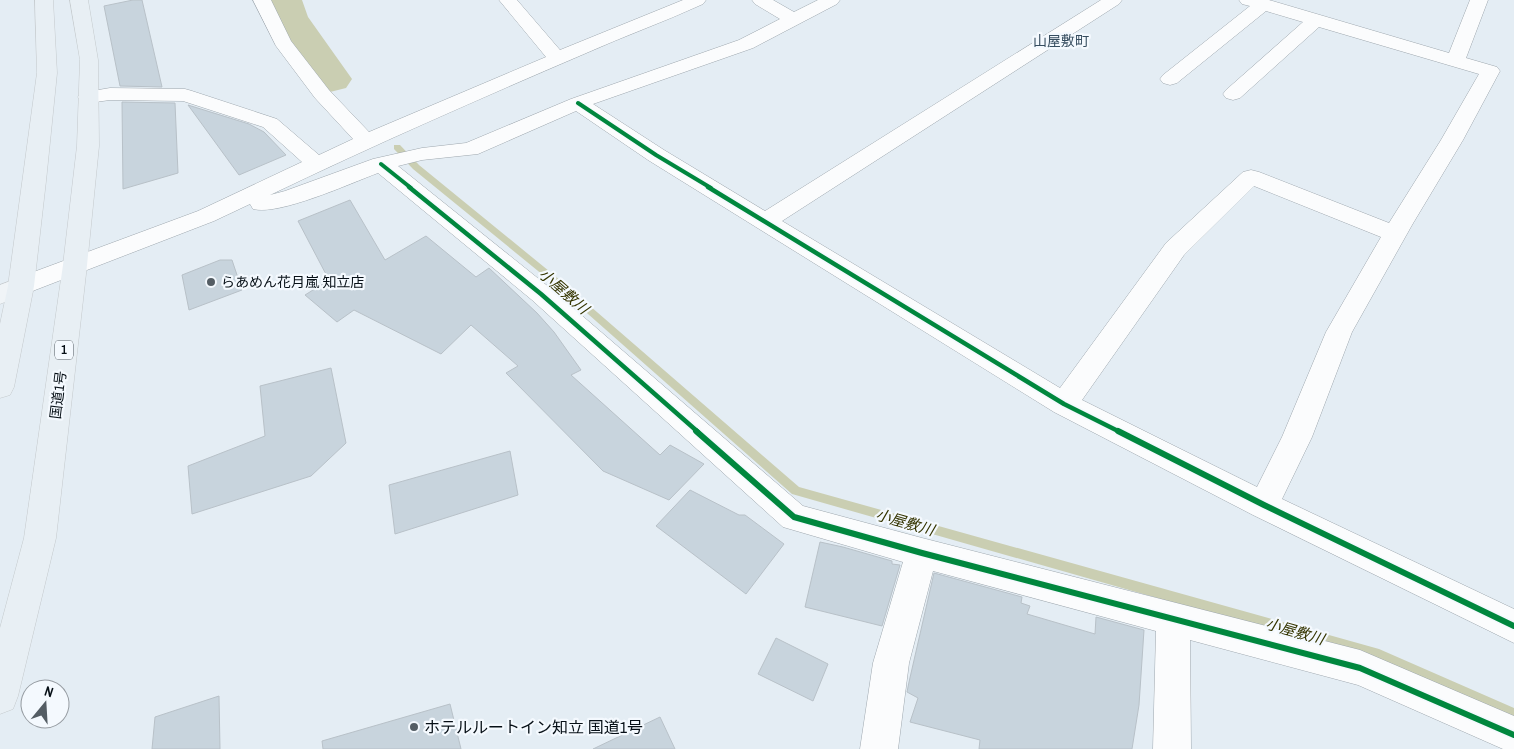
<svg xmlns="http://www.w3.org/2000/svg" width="1514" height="749" viewBox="0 0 1514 749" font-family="'Archivo Narrow','Noto Sans JP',sans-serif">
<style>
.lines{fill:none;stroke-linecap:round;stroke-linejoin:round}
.stream{fill:#caceb2;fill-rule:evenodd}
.river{fill:#caceb2;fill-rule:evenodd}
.building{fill:#c8d4dd;stroke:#b8c1c8}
.minor-casing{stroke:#9ea7ae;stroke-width:1}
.major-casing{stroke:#c4c9cc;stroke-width:1}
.highway-casing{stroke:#c4c9cc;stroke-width:1}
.minor{fill:#fbfcfd;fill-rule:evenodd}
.major{fill:#f0f4f7;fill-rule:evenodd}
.highway{fill:#e8eff4;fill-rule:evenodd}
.cycleway-far2-casing{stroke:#f4f9fe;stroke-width:6}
.cycleway-far1-casing{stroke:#f4f9fe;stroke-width:8}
.cycleway-casing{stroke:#f4f9fe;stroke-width:9}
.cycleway-far2{stroke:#00873e;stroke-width:4}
.cycleway-far1{stroke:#00873e;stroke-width:4.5}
.cycleway{stroke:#00873e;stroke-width:6}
.poi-dot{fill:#545d64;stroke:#f4f9fe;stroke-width:2}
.labels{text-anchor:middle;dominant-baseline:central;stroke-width:4.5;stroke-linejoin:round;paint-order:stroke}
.shield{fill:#f4f9fe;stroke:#4d555c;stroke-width:1}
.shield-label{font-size:12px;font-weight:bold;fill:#060f16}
.far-quarter-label{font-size:14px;fill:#364d5f;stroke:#f4f9fe}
.poi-label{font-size:14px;fill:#060f16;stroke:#f4f9fe;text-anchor:start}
.street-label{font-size:14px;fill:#060f16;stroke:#f4f9fe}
.water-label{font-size:15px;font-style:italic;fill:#353500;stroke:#f4f9fe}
.near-poi-label{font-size:16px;fill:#060f16;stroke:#f4f9fe;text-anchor:start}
</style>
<rect width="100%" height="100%" fill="#e4edf4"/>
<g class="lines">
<path class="stream" d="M394,145H400L419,165L560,280L799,487L1379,649L1514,708V722L1378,661L792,494L554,284L413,169L394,149Z"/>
<path class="river" d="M262,0H302L308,17L352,79L346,88L330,92L314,88L268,17Z"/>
</g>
<path class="building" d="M133,0H142L162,87L120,86L104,6Z
M122,102L175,103L178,173L123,189Z
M188,105L249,124L264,132L286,155L239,175Z
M350,200L385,260L426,236L476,277L489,268L537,313L554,332L581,370L571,375L660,455L670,445L704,464L669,500L603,471L506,373L518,366L471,325L441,354L354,310L337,322L305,295L329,280L298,221Z
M220,260H232L242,290L189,310L182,275Z
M331,368L346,443L311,476L192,514L188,466L265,436L260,386Z
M510,451L518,495L395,534L389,485Z
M690,490L739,515H745L784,544L746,594L656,526Z
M820,542L843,547L892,561V564L900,565L882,626L805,607Z
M934,573L1022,597L1021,603L1030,606L1027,614L1095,634L1096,617L1144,630L1139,705L1132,749H979L980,740L910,722L918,698L907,692L909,682Z
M776,638L828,664L813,701L758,674Z
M219,696L220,749H152L155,717Z
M450,704L461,749H323L322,741Z
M660,717L675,749H593Z"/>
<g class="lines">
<g class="minor-casing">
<path id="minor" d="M253,0H271L291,41L329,90L369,132L546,57L499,0H517L560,50L683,0H706L703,4C664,22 624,36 584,54C479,99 374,145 270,195L285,191L373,159L422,148L466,143L571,99L739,40L780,19L755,4L752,0H773L794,12L818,0H840L837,4L753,48L593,104L664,150L765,211L1101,0H1122L1119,4L782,221L1060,388L1166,243L1243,172L1251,170L1259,172L1389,223L1441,140L1479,74L1319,27L1240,98L1233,100L1226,98L1223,94L1226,90L1303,22L1266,11L1177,83L1170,85L1163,83L1160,79L1163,75L1250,6L1242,4L1239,0H1269L1449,53L1470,0H1488L1466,58L1497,67L1500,71L1463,140L1412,225L1352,332L1312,437L1282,499L1514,609V643L1253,515L1054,412L648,160L576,111L478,154L422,160L398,166L550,288L803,506L922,538L1360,650L1514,716V749H1503L1358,685L1190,640L1191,749H1153L1156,631L933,571L909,663L898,749H860L873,663L903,562L783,527L532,300L378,173C351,183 279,216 253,209L250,204L214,221L30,292L21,295L12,292L8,286L12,280L198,211L302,162L263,127L183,101L110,100L88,103L81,101L78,97L81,93L110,88L185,89L192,91L277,119L319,155L353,139L315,98L276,46ZM1254,186L1381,237L1326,332L1282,437L1257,487L1082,400L1184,255Z"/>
</g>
<g class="major-casing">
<path id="major" d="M21,277L30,280L34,286L30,292L0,304V285Z"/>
</g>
<g class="highway-casing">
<path id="highway" d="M35,0H53L57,73L46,181L34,286L14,387L10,395L0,398V324L8,286L37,73Z
M70,0H88L98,60L99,146L87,265L56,538L18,696L13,709L0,714V628L24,538L63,265L77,146L80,60Z"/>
</g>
<use href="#minor" class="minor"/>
<use href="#major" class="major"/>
<use href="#highway" class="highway"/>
<g class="cycleway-far2-casing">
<path id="cycleway-far2" d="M578,103L656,155L711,188
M381,164L411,188"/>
</g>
<g class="cycleway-far1-casing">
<path id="cycleway-far1" d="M409,187L541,294L698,432
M708,187L1064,404L1120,432"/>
</g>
<g class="cycleway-casing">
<path id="cycleway" d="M696,431L794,517L922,553L1360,668L1514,735
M1118,431L1264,505L1514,626"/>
</g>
<use href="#cycleway-far2" class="cycleway-far2"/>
<use href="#cycleway-far1" class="cycleway-far1"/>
<use href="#cycleway" class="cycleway"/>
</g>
<g class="poi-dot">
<circle cx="211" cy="282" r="5"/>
<circle cx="414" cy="727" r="5"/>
</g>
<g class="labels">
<rect class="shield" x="55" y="340.5" width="18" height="19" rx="4"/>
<g class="shield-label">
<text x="64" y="350">1</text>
</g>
<g class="far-quarter-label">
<text x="1061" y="41">山屋敷町</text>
</g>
<g class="poi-label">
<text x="221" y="282">らあめん花月嵐 知立店</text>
</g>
<g class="street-label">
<text transform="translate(58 395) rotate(-83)">国道1号</text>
</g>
<g class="water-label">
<text transform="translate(564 291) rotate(41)">小屋敷川</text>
<text transform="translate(905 522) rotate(16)">小屋敷川</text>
<text transform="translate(1295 631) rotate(16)">小屋敷川</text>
</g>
<g class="near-poi-label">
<text x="424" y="727">ホテルルートイン知立 国道1号</text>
</g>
</g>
<g transform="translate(45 704) rotate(18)"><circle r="24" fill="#f4f9fe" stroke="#959ba1"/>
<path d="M0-4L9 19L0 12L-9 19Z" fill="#545d64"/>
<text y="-8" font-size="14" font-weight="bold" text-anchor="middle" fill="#060f16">N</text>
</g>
</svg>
